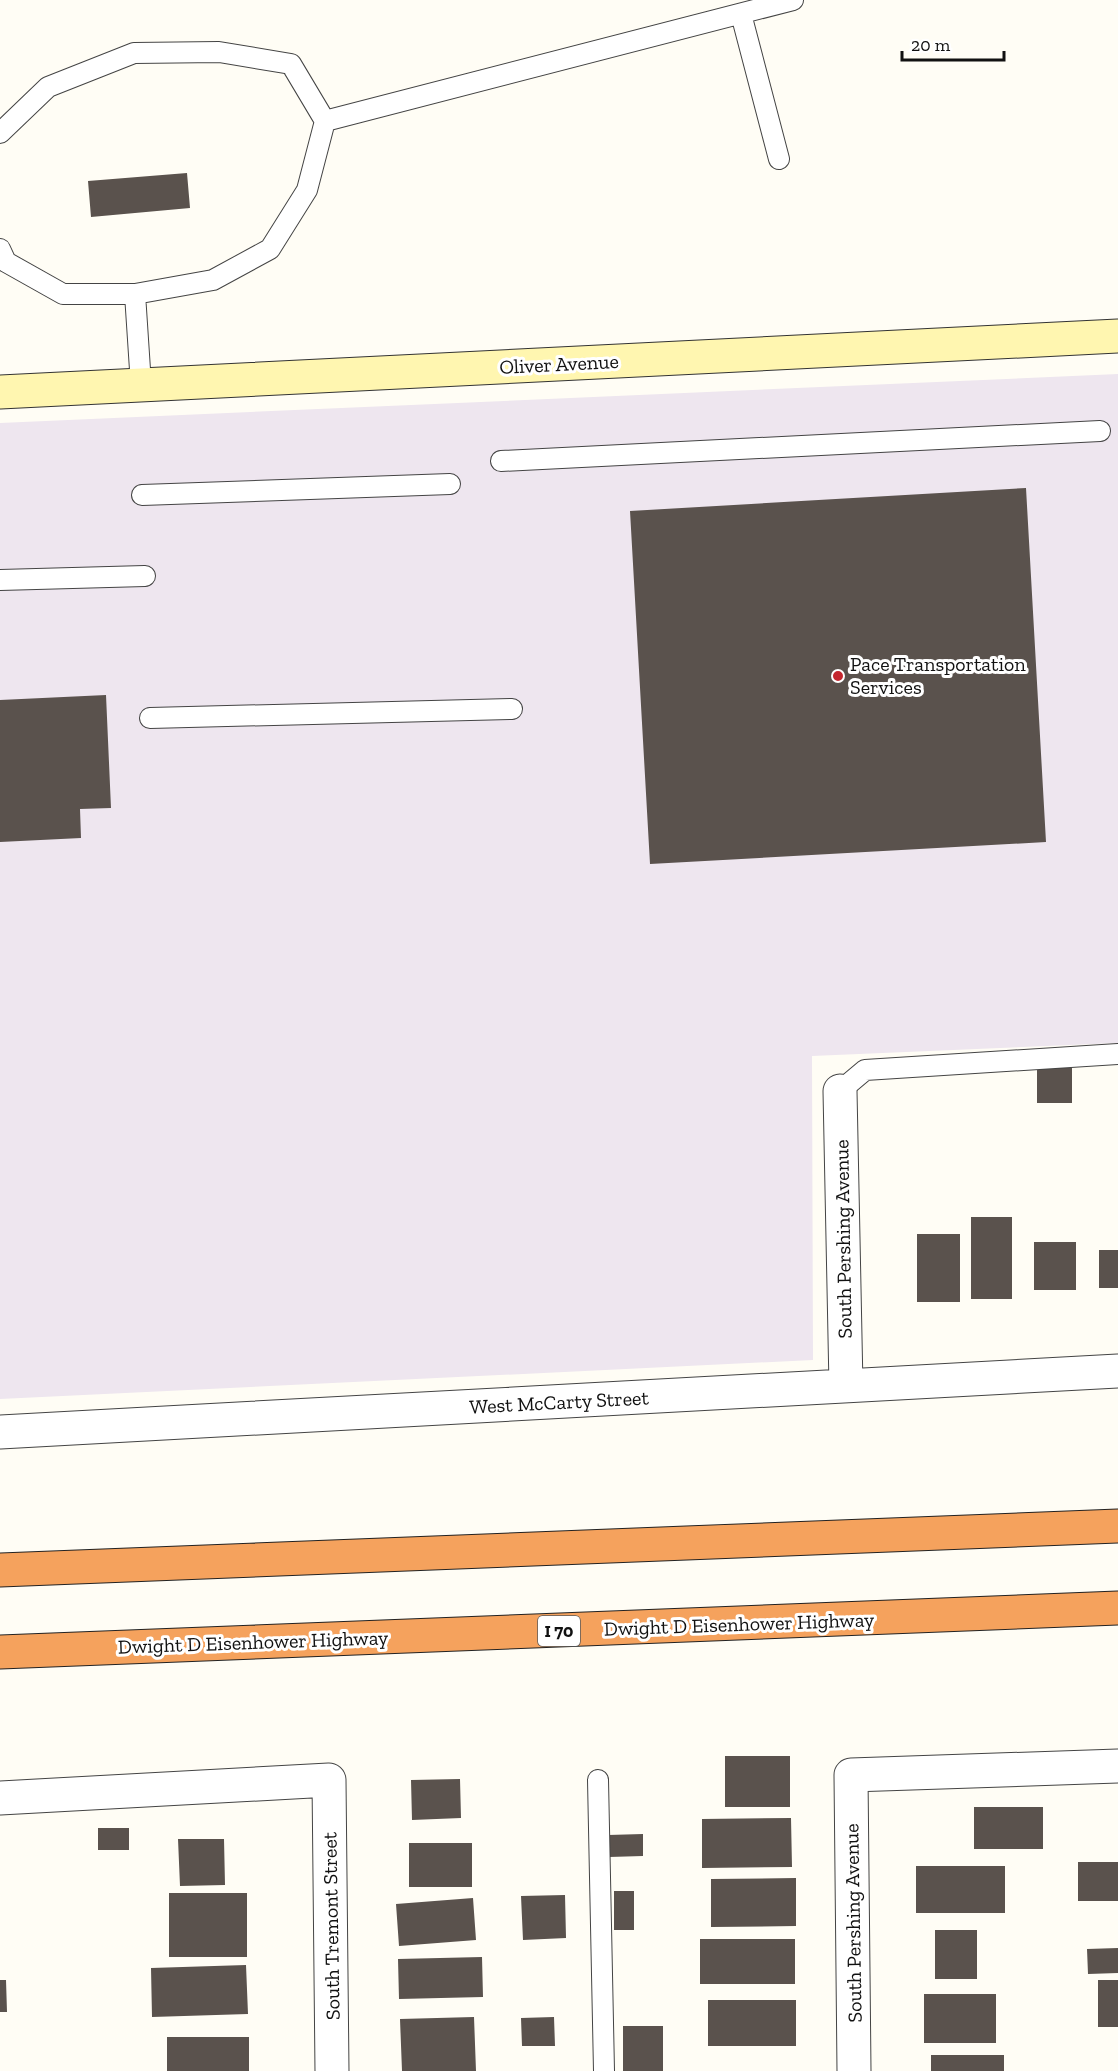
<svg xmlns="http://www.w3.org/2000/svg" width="1118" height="2071" viewBox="0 0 1118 2071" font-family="'Zilla Slab',serif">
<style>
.industrial{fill:#eee6ef}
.building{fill:#5a524d}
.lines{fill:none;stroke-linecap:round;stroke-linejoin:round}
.lane-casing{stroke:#444;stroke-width:22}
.street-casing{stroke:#444;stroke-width:35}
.secondary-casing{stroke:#333;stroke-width:35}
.highway-casing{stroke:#222;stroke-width:35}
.lane{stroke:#fff;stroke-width:20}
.street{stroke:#fff;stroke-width:33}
.secondary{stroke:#fff6b0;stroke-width:33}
.highway{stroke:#f5a25d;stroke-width:33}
.poi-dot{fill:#c4262e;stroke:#fff;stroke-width:2}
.labels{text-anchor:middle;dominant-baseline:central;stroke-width:6;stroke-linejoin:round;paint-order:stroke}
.shield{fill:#fff;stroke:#585858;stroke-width:1.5}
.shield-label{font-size:18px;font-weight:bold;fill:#111}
.street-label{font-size:20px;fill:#111;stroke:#fff}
.poi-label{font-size:20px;fill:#111;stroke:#fff;text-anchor:start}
</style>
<rect width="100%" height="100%" fill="#fffdf5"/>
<path class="industrial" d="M1118,374V1043L812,1056L813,1360L0,1399V423Z"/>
<path class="building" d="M187,173L190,208L91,217L88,181Z
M1026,488L1046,842L650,864L630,511Z
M106,695L111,808L80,809L81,838L0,842V700Z
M1037,1068H1072V1103H1037Z
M971,1217H1012V1299H971Z
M917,1234H960V1302H917Z
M1034,1242H1076V1290H1034Z
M1099,1250H1118V1288H1099Z
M725,1756H790V1807H725Z
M460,1779L461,1818L412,1820L411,1780Z
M974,1807H1043V1849H974Z
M791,1818L792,1867L702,1868V1819Z
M98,1828H129V1850H98Z
M643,1834V1856L609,1857L608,1835Z
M178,1839H224L225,1885L180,1886Z
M409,1843H472V1887H409Z
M1078,1862H1118V1901H1078Z
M916,1866H1005V1913H916Z
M796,1878V1926L711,1927V1879Z
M614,1891H634V1930H614Z
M169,1893H247V1957H169Z
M565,1895L566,1938L523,1940L521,1896Z
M473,1898L476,1940L399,1946L396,1904Z
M935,1930H977V1979H935Z
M700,1939H795V1984H700Z
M1118,1948V1973L1088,1974L1087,1949Z
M482,1957L483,1997L399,1999L398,1959Z
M246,1965L248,2014L152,2017L151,1968Z
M0,1980H6L7,2012H0Z
M1098,1980H1118V2027H1098Z
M924,1994H996V2043H924Z
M708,2000H796V2046H708Z
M474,2017L476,2071H402L400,2019Z
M554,2017L555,2046H522L521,2018Z
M623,2026H663V2071H623Z
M167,2037H249V2071H167Z
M931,2055H1004V2071H931Z"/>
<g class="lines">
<g class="lane-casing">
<path id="lane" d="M741,14L779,159
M325,121L793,0
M0,133L48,87L134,53L219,52L291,64L325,121L307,190L270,249L213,280L135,294H63L6,262L0,249
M135,294L141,385
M501,461L1100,431
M142,495L450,484
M0,580L145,576
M150,718L512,709
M840,1091L865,1070L1118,1054
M598,1780L604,2071"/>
</g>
<g class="street-casing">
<path id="street" d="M840,1091L846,1386
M0,1432L1118,1371
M0,1798L329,1780L332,2071
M854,2071L851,1775L1118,1766"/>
</g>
<g class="secondary-casing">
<path id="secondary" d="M0,392L1118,336"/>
</g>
<g class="highway-casing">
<path id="highway" d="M0,1570L1118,1526
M0,1652L1118,1608"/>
</g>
<use href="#lane" class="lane"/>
<use href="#street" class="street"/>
<use href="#secondary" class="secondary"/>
<use href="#highway" class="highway"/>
</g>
<circle class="poi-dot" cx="838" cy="676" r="6"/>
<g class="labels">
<rect class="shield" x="538" y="1616" width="42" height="30" rx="4.5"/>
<g class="shield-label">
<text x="559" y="1631">I 70</text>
</g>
<g class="street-label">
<text transform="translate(559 364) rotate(-3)">Oliver Avenue</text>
<text transform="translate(843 1239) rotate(-91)">South Pershing Avenue</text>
<text transform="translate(559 1402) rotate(-3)">West McCarty Street</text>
<text transform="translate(739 1624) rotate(-2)">Dwight D Eisenhower Highway</text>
<text transform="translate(253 1642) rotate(-2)">Dwight D Eisenhower Highway</text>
<text transform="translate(853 1923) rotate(-91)">South Pershing Avenue</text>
<text transform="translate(331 1926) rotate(-91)">South Tremont Street</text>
</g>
<g class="poi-label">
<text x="850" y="664">Pace Transportation<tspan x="850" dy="23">Services</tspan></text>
</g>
</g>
<path d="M902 51v9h102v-9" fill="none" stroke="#111111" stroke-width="3"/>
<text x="911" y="51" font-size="18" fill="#111111" stroke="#ffffff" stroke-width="4.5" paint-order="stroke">20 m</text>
</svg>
